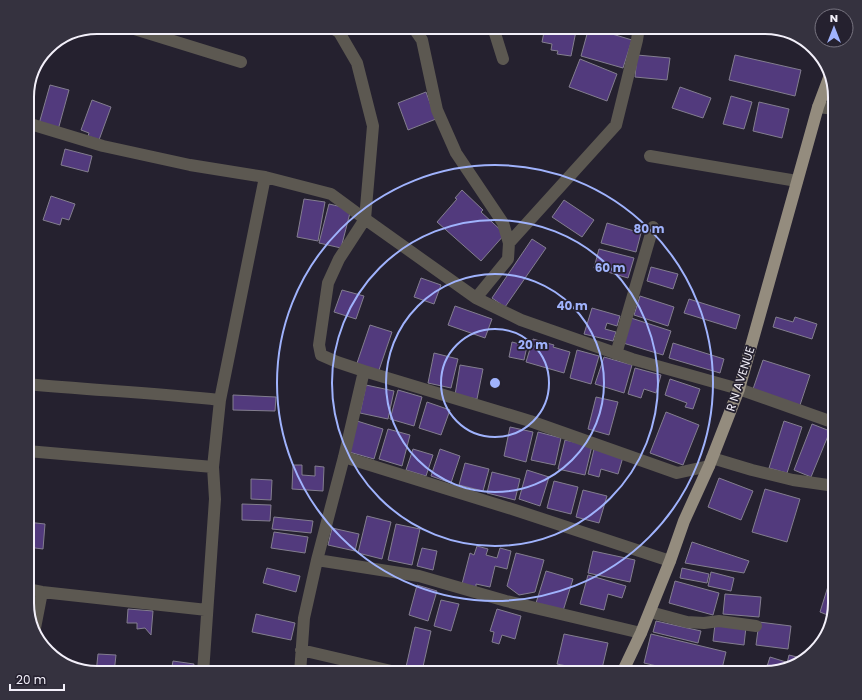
<svg xmlns="http://www.w3.org/2000/svg" width="862" height="700" viewBox="0 0 862 700" font-family="Poppins,sans-serif">
<style>
.building{fill:#523a7d;stroke:#837e8f}
.lines{fill:none;stroke-linecap:round;stroke-linejoin:round}
.minor{stroke:#5c5851;stroke-width:12}
.major{stroke:#948c7e;stroke-width:12}
.ring{fill:none;stroke:#a0b3fd;stroke-width:2}
.labels{text-anchor:middle;dominant-baseline:central;stroke-width:3.5;stroke-linejoin:round;paint-order:stroke}
.street-label{font-size:12px;fill:#f3f0fa;stroke:#25212f}
.rim{fill:none;stroke:#f3f0fa;stroke-width:2}
.centre{fill:#a0b3fd;stroke:#25212f;stroke-width:2}
.ring-label{font-size:12px;text-anchor:middle;font-weight:bold;fill:#a0b3fd;stroke:#25212f;stroke-width:3.5;stroke-linejoin:round;paint-order:stroke}
</style>
<rect width="100%" height="100%" fill="#25212f"/>
<path class="building" d="M545,27H554L576,31L571,56L557,54L558,51L551,50L552,44L542,42Z
M589,27L632,40L623,68L581,56Z
M637,55L670,58L667,80L635,77Z
M735,55L801,70L795,96L729,80Z
M580,59L617,74L607,101L569,87Z
M50,85L69,90L58,130L39,124Z
M680,87L711,98L703,118L672,108Z
M426,92L436,119L408,130L398,103Z
M731,96L752,102L744,129L723,124Z
M92,100L111,107L99,140L88,136L89,133L81,130Z
M759,102L789,109L782,138L753,131Z
M65,149L92,156L88,172L61,165Z
M834,153H835V170H833Z
M462,190L483,210L481,212L505,234L481,261L437,222L457,199L455,198Z
M51,196L75,204L69,220L62,218L60,225L43,220Z
M304,199L325,202L318,241L297,237Z
M564,200L594,220L582,237L552,217Z
M329,204L351,209L341,248L319,243Z
M607,223L641,233L636,252L601,243Z
M532,239L546,248L505,307L492,298Z
M599,249L634,258L628,278L594,268Z
M651,267L678,274L673,289L647,281Z
M421,278L441,285L434,304L414,297Z
M342,290L364,296L356,319L334,312Z
M640,296L674,307L668,326L634,315Z
M689,299L740,315L736,329L684,313Z
M455,306L492,319L485,338L448,325Z
M592,308L620,316L617,326L607,323L605,329L616,332L613,341L584,334Z
M776,317L793,322L795,317L817,324L812,339L773,327Z
M631,318L671,331L663,355L623,343Z
M370,325L392,332L378,373L356,366Z
M533,339L554,345L553,347L570,352L564,373L526,362Z
M512,342L527,346L524,360L509,357Z
M673,343L724,359L720,373L669,358Z
M577,350L599,356L591,384L570,378Z
M434,353L458,359L451,388L428,383Z
M604,357L632,365L624,393L595,384Z
M763,360L810,375L799,408L752,392Z
M460,365L483,369L477,399L455,395Z
M635,368L661,375L656,393L644,389L641,398L628,394Z
M670,379L700,389L693,409L685,407L687,403L665,395Z
M366,385L394,391L388,419L360,413Z
M398,390L422,397L414,426L390,419Z
M233,395L276,397L275,411L233,410Z
M596,397L618,402L609,435L588,429Z
M427,402L450,410L441,435L419,428Z
M666,412L699,425L683,465L650,453Z
M357,421L383,429L374,459L349,452Z
M784,421L802,427L787,473L769,468Z
M812,424L830,431L811,477L794,470Z
M510,427L533,432L526,462L504,456Z
M388,429L410,435L402,466L379,459Z
M538,432L561,438L555,465L531,460Z
M565,440L592,446L585,475L558,469Z
M413,449L433,455L426,476L406,470Z
M440,449L460,456L451,483L431,476Z
M594,449L623,457L618,474L601,469L599,477L588,474Z
M465,463L489,469L483,491L459,485Z
M293,465H302V475L315,476V466L324,467L323,491L292,489Z
M527,470L549,477L540,506L519,499Z
M492,472L520,479L515,500L487,493Z
M719,478L753,491L741,520L708,507Z
M251,479L272,480L271,500L251,499Z
M554,481L578,487L571,514L547,508Z
M765,489L800,499L787,542L752,532Z
M583,490L607,496L599,523L576,517Z
M242,504L271,505L270,521L242,520Z
M367,516L391,522L382,559L358,553Z
M274,517L313,521L311,533L272,529Z
M27,522L45,524L43,549L27,547Z
M396,524L420,529L412,565L388,560Z
M332,528L359,534L355,551L328,545Z
M274,532L308,537L305,553L271,548Z
M692,542L749,561L744,573L685,563Z
M477,546L488,549L486,555L497,558L500,548L511,551L507,569L495,566L490,587L476,584V587L462,584L470,553L474,555Z
M422,548L437,551L433,570L417,566Z
M593,551L635,560L630,582L588,573Z
M516,553L544,560L535,592L519,595L507,586Z
M267,568L300,576L296,592L263,583Z
M682,568L709,574L707,583L680,578Z
M546,571L573,579L563,611L536,603Z
M711,572L734,578L731,591L708,586Z
M588,575L626,586L622,598L608,594L604,610L580,604Z
M675,581L719,593L713,615L669,603Z
M829,583L835,584V603L830,616L820,612Z
M417,585L437,591L428,621L409,615Z
M725,594L761,597L759,617L723,614Z
M441,600L459,604L451,631L434,626Z
M128,609L153,611L151,635L145,628L137,629V623H127Z
M497,609L521,616L515,639L502,635L499,644L492,642L494,632L490,631Z
M256,614L295,623L291,640L252,632Z
M656,621L701,631L698,643L653,632Z
M759,622L791,626L788,649L756,645Z
M715,624L746,627L744,645L713,641Z
M415,627L431,631L422,671L406,667Z
M564,634L608,643L601,673L557,664Z
M651,634L726,652L721,673H687L644,663Z
M98,654L116,655L114,673H96Z
M789,655L805,659L796,666L786,668Z
M770,657L786,662L783,669L765,673Z
M173,661L194,664L192,673H179L171,672Z
M640,667L664,673H639Z
M336,670L350,673H336Z"/>
<g class="lines">
<path class="minor" d="M128,27L241,62
M330,27L339,32L357,63L373,126L365,219L476,298L521,320L632,359L739,389L835,423
M413,27L422,40L437,110L456,153L503,223L509,243L508,259L476,298
M493,27L503,59
M818,107L835,109
M27,123L103,146L190,165L265,177L331,194L365,219L339,259L328,283L319,345L321,355L337,362L364,371L530,421L677,473L709,466
M650,156L797,181
M509,243L616,125L637,40L639,27
M616,354L653,227
M27,384C91,390 156,393 220,400L213,467L215,499L203,673
M220,400L265,177
M27,451L213,467
M344,457L515,510L670,561
M712,458L752,470L793,480L835,486
M317,560L419,576L506,601L641,633
M27,589L42,592L207,610
M650,612L687,622L704,623L719,621L756,626
M34,633L42,592
M301,650L400,673
M300,673L304,618L317,560L344,457L364,371"/>
<path class="major" d="M622,673L641,633L670,561L684,521L709,466L739,389L818,107L830,75"/>
</g>
<g class="ring">
<circle cx="495" cy="383" r="54"/>
<circle cx="495" cy="383" r="109"/>
<circle cx="495" cy="383" r="163"/>
<circle cx="495" cy="383" r="218"/>
</g>
<g class="labels">
<g class="street-label">
<text transform="translate(740 379) rotate(-72)">R N AVENUE</text>
</g>
</g>
<path d="M0 0H862V700H0ZM97 34H765A63 63 0 0 1 828 97V603A63 63 0 0 1 765 666H97A63 63 0 0 1 34 603V97A63 63 0 0 1 97 34Z" fill="#35323f" fill-rule="evenodd"/>
<path class="rim" d="M97 34H765A63 63 0 0 1 828 97V603A63 63 0 0 1 765 666H97A63 63 0 0 1 34 603V97A63 63 0 0 1 97 34Z"/>
<circle cx="495" cy="383" r="6" class="centre"/>
<g class="ring-label">
<text x="649" y="233">80 m</text>
<text x="610" y="272">60 m</text>
<text x="572" y="310">40 m</text>
<text x="533" y="349">20 m</text>
</g>
<g transform="translate(834 28)"><circle r="19" fill="#25212f" stroke="#777480"/>
<path d="M0-3L7 15L0 10L-7 15Z" fill="#a0b3fd"/>
<text y="-6" font-size="11" font-weight="bold" text-anchor="middle" fill="#f3f0fa">N</text>
</g>
<path d="M10 684v6h54v-6" fill="none" stroke="#f3f0fa" stroke-width="2"/>
<text x="16" y="684" font-size="12" fill="#f3f0fa" stroke="#25212f" stroke-width="3" paint-order="stroke">20 m</text>
</svg>
